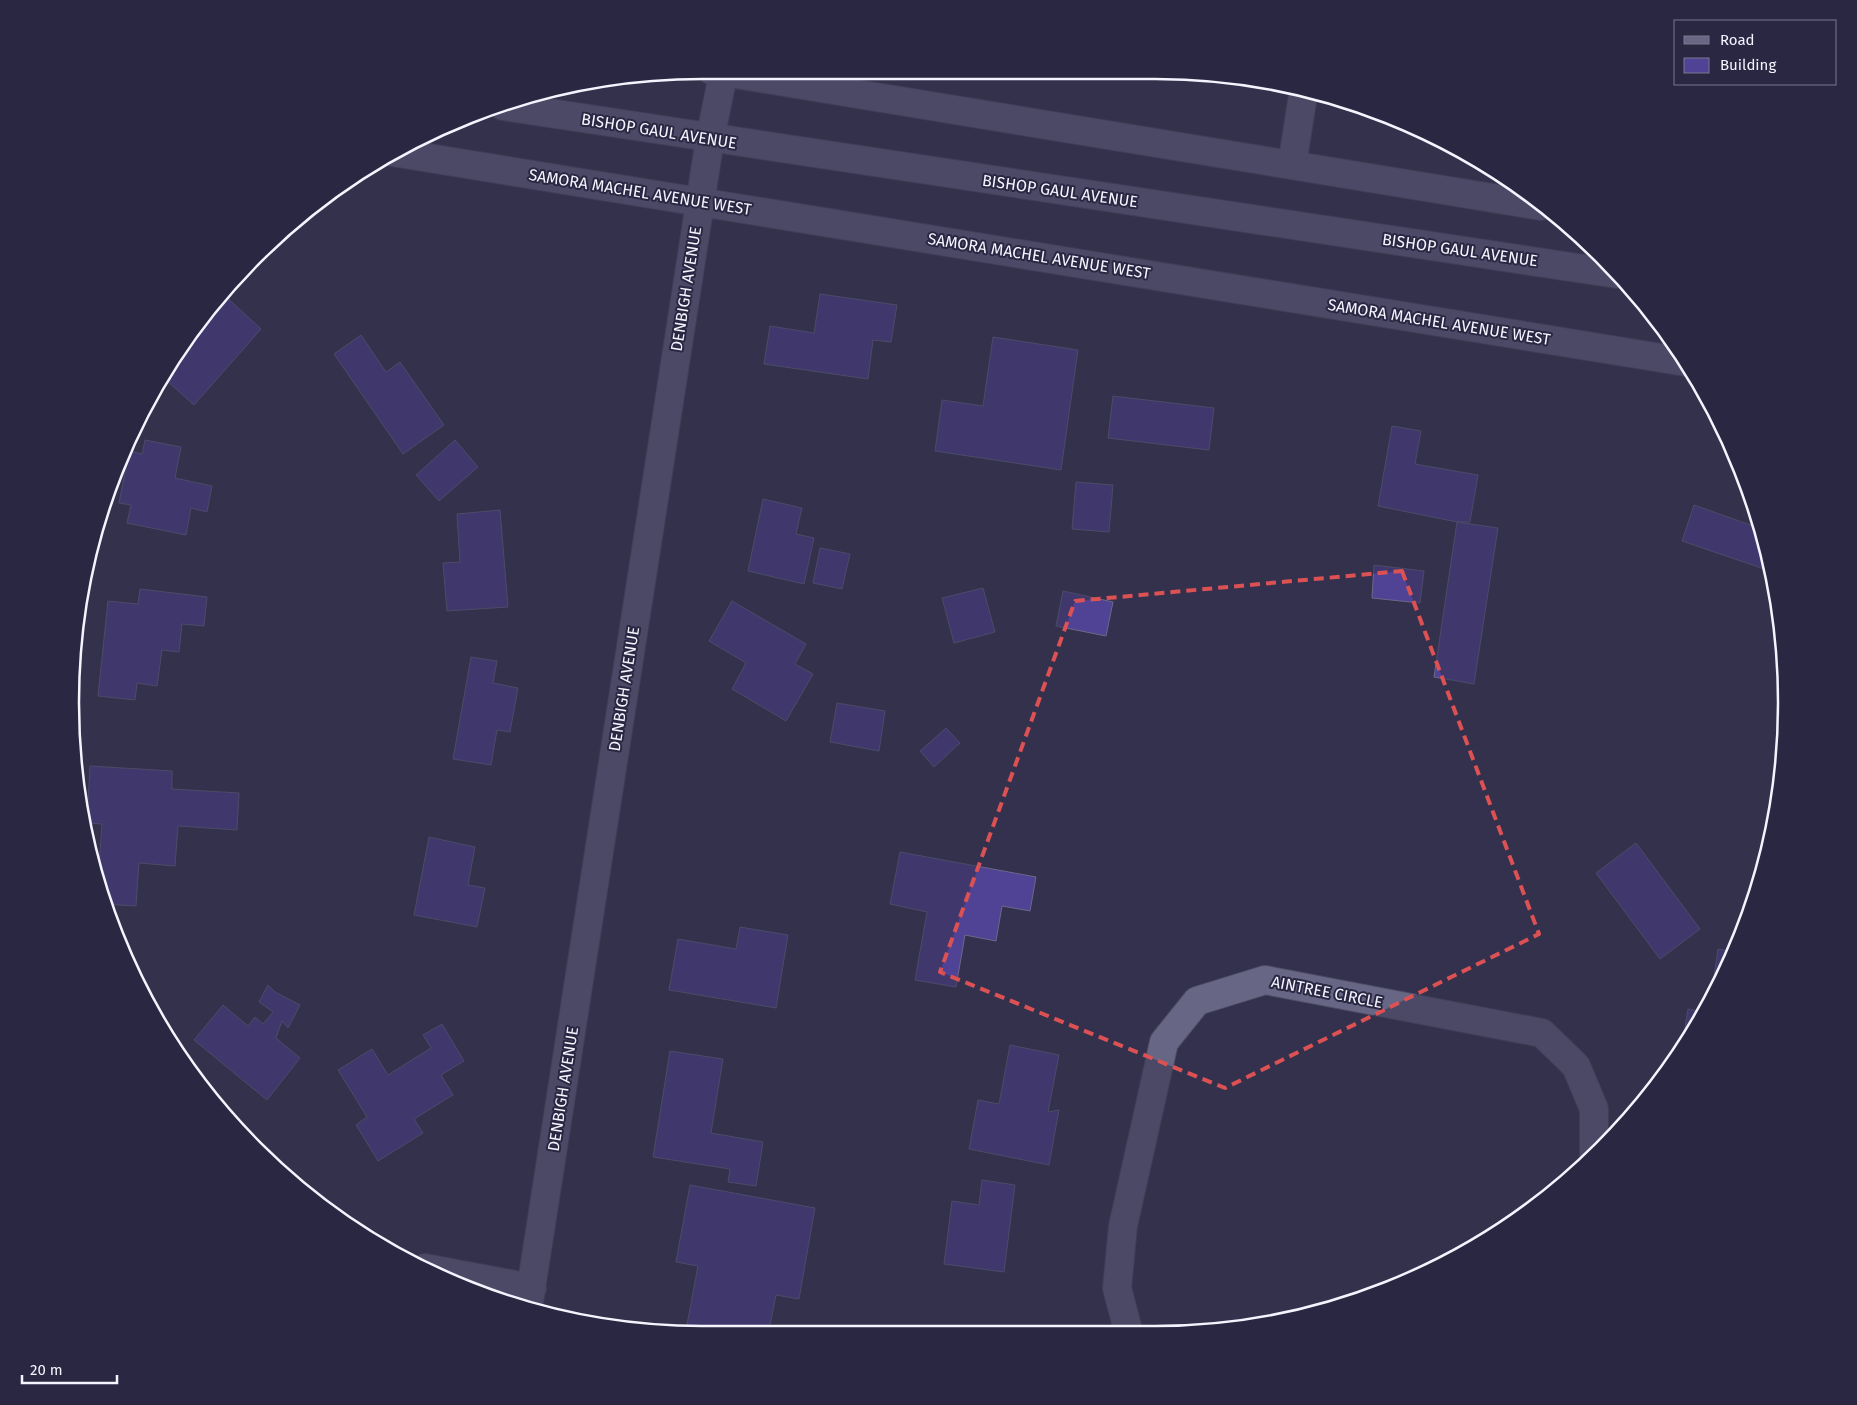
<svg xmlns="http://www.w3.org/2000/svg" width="1857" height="1405" viewBox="0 0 1857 1405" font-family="'Fira Sans',sans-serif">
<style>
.building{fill:#504294;stroke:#6b6989}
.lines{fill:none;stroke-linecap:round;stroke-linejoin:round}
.street-casing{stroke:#4f4d63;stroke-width:30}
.secondary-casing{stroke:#4f4d63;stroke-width:30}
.street{stroke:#686685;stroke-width:28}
.secondary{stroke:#686685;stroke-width:28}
.marked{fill:none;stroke:#dc5153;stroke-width:4;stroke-dasharray:10 6;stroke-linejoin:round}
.labels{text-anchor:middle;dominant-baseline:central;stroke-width:4;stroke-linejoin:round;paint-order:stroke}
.street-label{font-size:16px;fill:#f4f4ff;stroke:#292742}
.rim{fill:none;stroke:#f4f4ff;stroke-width:2.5}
</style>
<rect width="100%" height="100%" fill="#33314d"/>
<path class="building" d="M222,293L261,329L194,405L165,379Z
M820,294L897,305L891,342L873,340L868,379L764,364L770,326L814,333Z
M361,335L386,372L400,362L444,425L403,454L334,354Z
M993,337L1078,350L1061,470L935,451L942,400L983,406Z
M1113,396L1214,408L1209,450L1108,438Z
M1392,426L1421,431L1415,464L1478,475L1470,522H1457L1378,506Z
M145,440L181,447L175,478L212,486L207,512L191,508L186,535L127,523L131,505L119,503L129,451L142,454Z
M455,440L478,467L439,501L416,475Z
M1076,482L1113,485L1109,532L1072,529Z
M763,499L802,508L796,534L814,538L804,584L748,571Z
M1694,505L1759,528L1773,572L1682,541Z
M500,510L508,607L447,611L443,563L460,562L457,514Z
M1457,522L1498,528L1474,684L1434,677Z
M820,548L850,554L842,589L813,583Z
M1374,565L1424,571L1420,603L1372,598Z
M983,588L995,632L954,643L942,598Z
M140,589L207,597L204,626L182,624L179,652L162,650L157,686L137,683L135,700L98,696L108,601L138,604Z
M1063,591L1113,602L1106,636L1056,626Z
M732,601L806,644L795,664L813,674L786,721L732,689L746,663L709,641Z
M471,657L497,661L493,683L518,688L510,732L497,730L491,765L453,759Z
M837,703L885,711L879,751L830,742Z
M946,728L960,743L934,767L920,751Z
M90,766L172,771V789L239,793L237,830L178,826L175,866L139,863L136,906L103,904L98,879L102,824L87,823V822Z
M429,837L475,847L468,885L485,888L477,927L414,915Z
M1636,843L1700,929L1660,959L1596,873Z
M900,852L1036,877L1030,911L1002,906L996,941L965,935L956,987L915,980L927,912L890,904Z
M740,927L788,935L776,1008L669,990L678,939L736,949Z
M1718,949L1735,952L1711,998Z
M268,985L275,992L300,1005L288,1028L282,1021L276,1038L300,1058L267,1100L194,1040L223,1005L248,1026L255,1017L263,1024L273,1012L259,1002Z
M1688,1009L1703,1012L1681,1053Z
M442,1024L464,1061L441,1075L453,1095L414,1119L423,1133L378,1161L356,1125L367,1117L338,1070L372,1049L388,1075L431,1048L423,1035Z
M1010,1045L1059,1055L1048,1112L1059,1110L1049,1165L969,1149L978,1100L999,1104Z
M670,1051L723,1059L711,1133L763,1142L756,1186L728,1182L730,1169L653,1157Z
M982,1180L1015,1185L1004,1272L944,1264L952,1201L979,1205Z
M690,1185L815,1208L799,1299L776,1295L769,1330H686L698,1266L676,1262Z"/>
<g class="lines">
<g class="street-casing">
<path id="street" d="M711,70L1541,206
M392,152L1686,362
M1292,165L1304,89
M425,1268L532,1288
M528,1308L710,139L724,70
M1128,1330L1117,1288L1123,1226L1164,1042L1197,1001L1265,980L1542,1033L1576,1066L1594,1109V1156"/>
</g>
<g class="secondary-casing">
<path id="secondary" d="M503,106L1617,274"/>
</g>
<use href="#street" class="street"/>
<use href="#secondary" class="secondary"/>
</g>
<path d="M0 0H1857V1405H0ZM1402,571L1539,934L1225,1088L940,972L1075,601Z" fill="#33314d" fill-opacity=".55" fill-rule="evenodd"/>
<path class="marked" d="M1402,571L1539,934L1225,1088L940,972L1075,601Z"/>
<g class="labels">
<g class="street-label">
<text transform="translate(659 131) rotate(9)">BISHOP GAUL AVENUE</text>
<text transform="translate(1060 191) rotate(8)">BISHOP GAUL AVENUE</text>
<text transform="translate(640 192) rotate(9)">SAMORA MACHEL AVENUE WEST</text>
<text transform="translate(1460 250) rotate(8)">BISHOP GAUL AVENUE</text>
<text transform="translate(1039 256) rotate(9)">SAMORA MACHEL AVENUE WEST</text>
<text transform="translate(686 289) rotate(-81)">DENBIGH AVENUE</text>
<text transform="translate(1439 322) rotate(9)">SAMORA MACHEL AVENUE WEST</text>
<text transform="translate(624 689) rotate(-81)">DENBIGH AVENUE</text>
<text transform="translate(1327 992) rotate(11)">AINTREE CIRCLE</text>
<text transform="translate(563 1089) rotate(-81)">DENBIGH AVENUE</text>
</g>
</g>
<path d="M0 0H1857V1405H0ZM702 79H1155A623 623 0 0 1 1778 702V703A623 623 0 0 1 1155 1326H702A623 623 0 0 1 79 703V702A623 623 0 0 1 702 79Z" fill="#292742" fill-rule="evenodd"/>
<path class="rim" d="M702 79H1155A623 623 0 0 1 1778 702V703A623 623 0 0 1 1155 1326H702A623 623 0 0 1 79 703V702A623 623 0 0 1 702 79Z"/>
<rect x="1674" y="20" width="162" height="65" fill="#292742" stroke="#7a798e"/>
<rect x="1684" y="36" width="25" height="8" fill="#686685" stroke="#7a798e"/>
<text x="1720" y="45" font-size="15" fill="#f4f4ff">Road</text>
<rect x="1684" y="58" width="25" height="15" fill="#504294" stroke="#7a798e"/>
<text x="1720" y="70" font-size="15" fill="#f4f4ff">Building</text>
<path d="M22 1375v8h95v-8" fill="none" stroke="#f4f4ff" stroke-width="2.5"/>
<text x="30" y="1375" font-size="15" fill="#f4f4ff" stroke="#292742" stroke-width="4" paint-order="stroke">20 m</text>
</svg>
